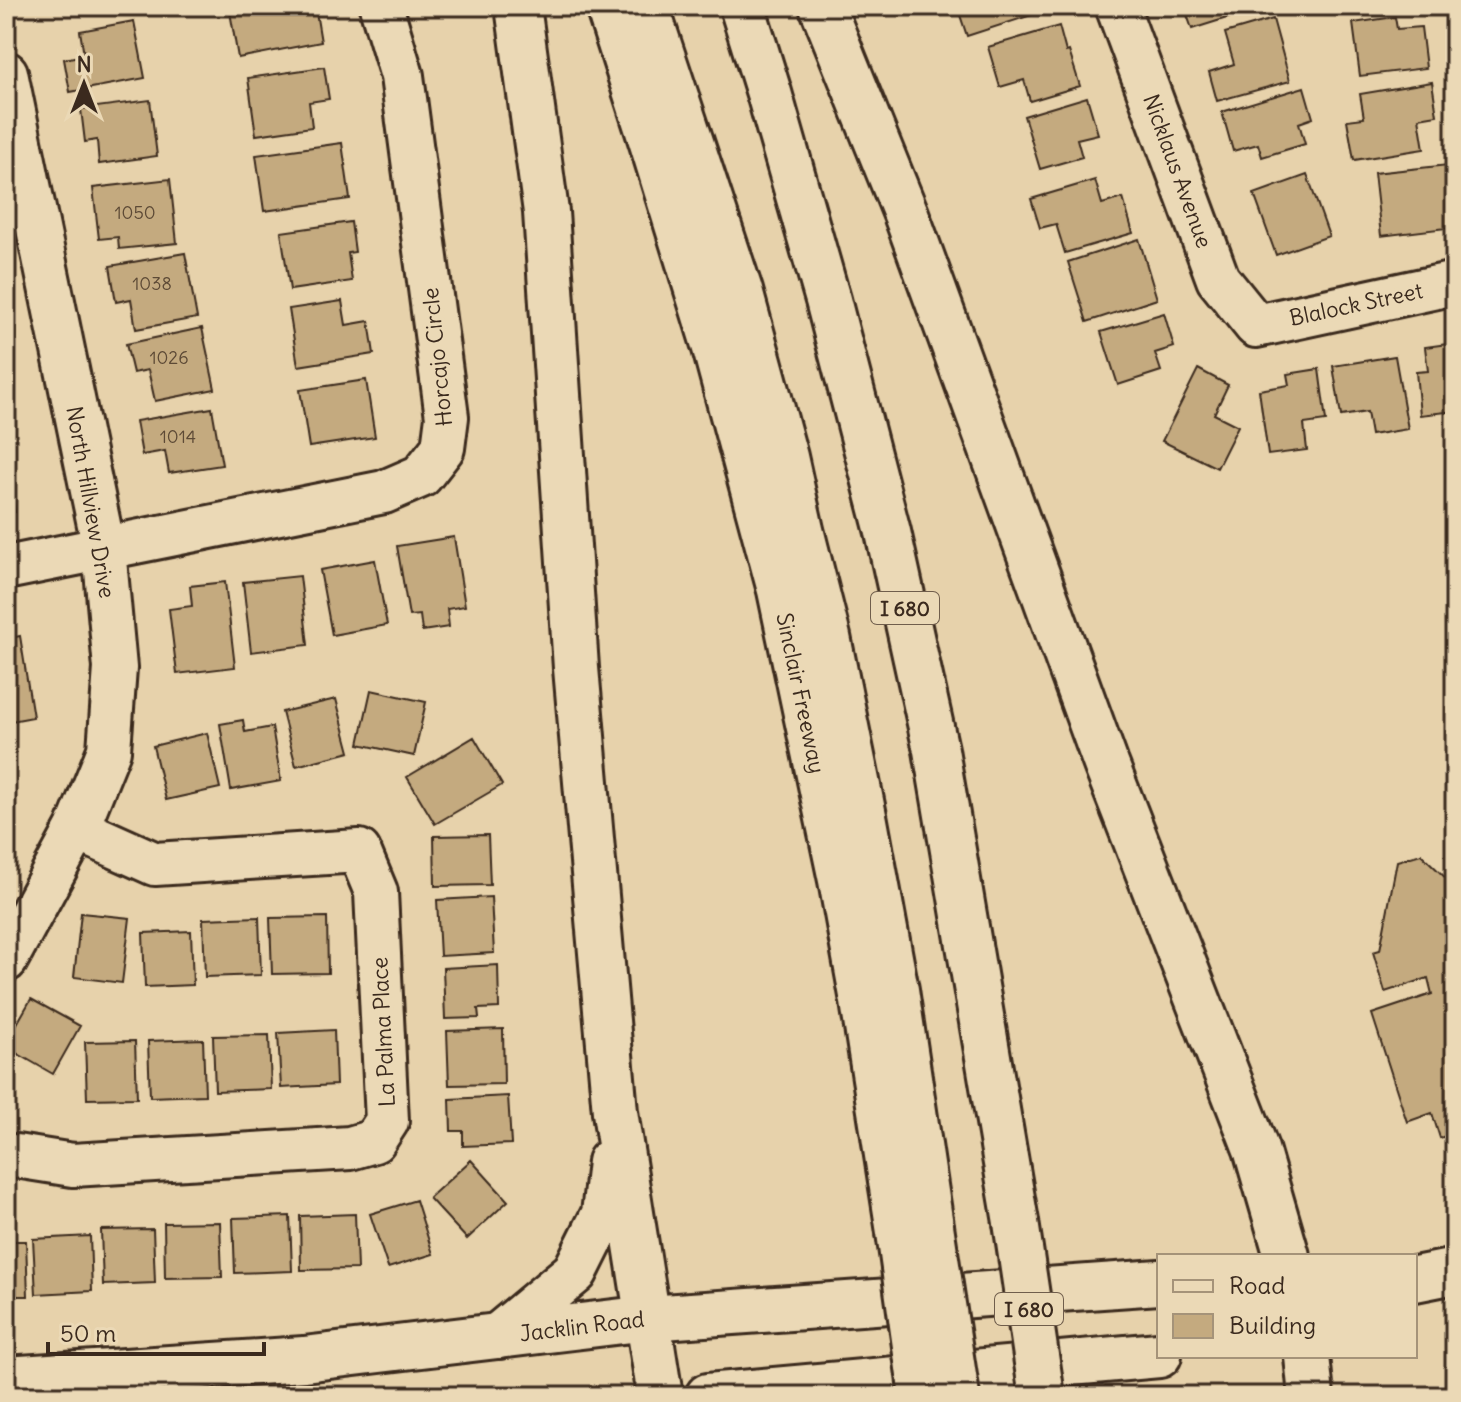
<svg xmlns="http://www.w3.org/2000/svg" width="1461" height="1402" viewBox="0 0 1461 1402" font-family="Delius,sans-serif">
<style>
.building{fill:#c4aa7f;stroke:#3b2a1e;stroke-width:2}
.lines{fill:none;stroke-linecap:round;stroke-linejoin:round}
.minor-casing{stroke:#3b2a1e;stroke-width:48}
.major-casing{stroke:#3b2a1e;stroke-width:50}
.highway-casing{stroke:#3b2a1e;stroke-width:50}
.minor{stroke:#ebd9b6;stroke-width:42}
.major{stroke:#ebd9b6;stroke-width:44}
.highway{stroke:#ebd9b6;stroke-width:44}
.highway-bridge-casing{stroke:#3b2a1e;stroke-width:50;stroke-linecap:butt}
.highway-bridge{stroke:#ebd9b6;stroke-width:44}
.labels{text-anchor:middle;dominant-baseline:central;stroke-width:8;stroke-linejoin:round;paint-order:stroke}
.number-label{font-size:18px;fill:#5d4a36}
.shield{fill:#ebd9b6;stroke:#705e4c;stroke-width:2}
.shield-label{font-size:20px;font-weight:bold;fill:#3b2a1e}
.street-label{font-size:22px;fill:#3b2a1e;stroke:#ebd9b6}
</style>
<rect width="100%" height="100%" fill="#e7d2ab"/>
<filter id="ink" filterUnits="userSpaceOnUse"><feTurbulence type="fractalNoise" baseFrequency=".0125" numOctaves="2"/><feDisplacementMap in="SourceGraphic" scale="16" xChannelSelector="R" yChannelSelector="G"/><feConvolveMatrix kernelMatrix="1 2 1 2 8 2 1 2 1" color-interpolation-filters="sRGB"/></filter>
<g filter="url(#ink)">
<path class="building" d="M229,6H315L321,42L238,58Z
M957,6H1042L1044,11L967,36Z
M1184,6H1244L1246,12L1192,29Z
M1395,17L1397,29L1421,27L1426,68L1360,76L1353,23Z
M1273,19L1290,81L1217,101L1209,72L1234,64L1225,33Z
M134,21L145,78L70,92L64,59L84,55L80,31Z
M1059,26L1066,52L1069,51L1080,86L1030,101L1024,80L1000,87L988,47Z
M324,67L329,99L309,102L312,127L256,135L248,78Z
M1432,82L1437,115L1419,118L1424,149L1354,160L1347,120L1364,118L1360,94Z
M1304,87L1313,118L1299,123L1305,144L1262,157L1258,144L1233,151L1222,112Z
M1087,97L1098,134L1077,139L1082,157L1040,169L1024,116Z
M150,100L157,156L99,164L97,140L85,142L81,109Z
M342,143L350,199L264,211L256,155Z
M1448,165L1455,227L1381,236L1374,173Z
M1307,175L1329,236L1276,255L1254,194Z
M170,179L177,243L119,249L118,237L99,239L93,188Z
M1095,180L1102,204L1123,198L1133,233L1065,253L1056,224L1040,228L1031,199Z
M351,222L355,252L348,253L352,281L290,290L281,232Z
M1139,239L1157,299L1087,322L1068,262Z
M185,253L197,318L136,329L131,299L116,302L110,266Z
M342,301L346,325L369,321L374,354L298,366L289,309Z
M1164,313L1174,347L1155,353L1161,371L1118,385L1101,332Z
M202,328L215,389L155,401L148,370L133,373L126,344Z
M1455,343V411L1420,415L1416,372L1428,371L1425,347Z
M1395,356L1408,429L1371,435L1367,412L1341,416L1333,366Z
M1198,369L1228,385L1214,414L1238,426L1217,468L1162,441Z
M1319,369L1326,421L1304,424L1307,450L1268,455L1259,390L1289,385L1287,374Z
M366,380L375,437L309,447L300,390Z
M212,408L222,465L169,473L165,451L142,455L136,421Z
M6,454H8L15,512L6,513Z
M454,537L465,606L447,609L449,627L422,631L420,615L409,616L397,546Z
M375,560L387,625L332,635L320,570Z
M300,576L308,645L251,652L243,582Z
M225,582L235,667L177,674L169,609L192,606L190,586Z
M20,636L33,717L6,722V639Z
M371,690L426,702L414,756L359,744Z
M336,699L350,752L296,766L282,712Z
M243,720L245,732L272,727L281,781L231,790L220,724Z
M207,733L220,788L166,800L153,746Z
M474,737L502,785L435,824L407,777Z
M488,835L490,885L435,886L434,836Z
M1421,854L1455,887V1133L1440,1138L1432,1113L1407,1122L1372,1014L1432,994L1428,978L1385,992L1373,952L1380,950L1397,861Z
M491,897L494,953L440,956L437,900Z
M81,913L130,918L122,983L74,977Z
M259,917L261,975L205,977L203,919Z
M327,917L328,973L272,974L270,918Z
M191,931L193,985L145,987L143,933Z
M498,965L499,1008L478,1009L479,1018L445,1019L443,968Z
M31,999L80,1026L53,1074L6,1047V1043Z
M503,1029L504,1084L449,1085L447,1031Z
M334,1030L336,1085L281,1088L278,1033Z
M269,1035L271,1089L215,1091L213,1036Z
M203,1039L205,1095L150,1097L148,1041Z
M135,1041L137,1098L87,1099L85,1042Z
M508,1096L511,1144L463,1146V1131H451L450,1099Z
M471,1160L508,1201L467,1239L429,1198Z
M416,1200L433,1254L388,1268L370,1214Z
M355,1214L357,1269L301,1270L300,1216Z
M290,1216L292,1271L235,1273L233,1218Z
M220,1222L222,1277L165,1278L164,1223Z
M153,1229L155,1283L103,1285L101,1230Z
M90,1236L92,1291L36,1294L33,1239Z
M6,1241H26L28,1296H6Z"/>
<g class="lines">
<g class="minor-casing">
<path id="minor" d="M1117,6L1218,279L1256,326L1455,283
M6,73L104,549L115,668L109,750L77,829L6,960
M6,568L384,492L421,476L443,448L447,417L402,76L381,6
M16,1156L73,1165L350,1148L374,1141L387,1121L376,892L359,851L155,864L77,829"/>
</g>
<g class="major-casing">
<path id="major" d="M1415,1279L1455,1271
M6,1379L304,1359L648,1318L1159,1282
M708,1396L1159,1355"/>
</g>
<g class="highway-casing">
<path id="highway" d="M518,6L546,212L576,668L615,1112L660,1396
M608,6L652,143L715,348L780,590L841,880L863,1001L899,1232
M646,6L740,291L785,457L801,530L828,637L865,821L896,990L931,1226
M742,6L769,93L828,300L888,532L936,750L1016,1222
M822,6L906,214L1106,764L1256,1149L1287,1256
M498,1336L575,1272L604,1214L610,1162
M1307,1356L1311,1396"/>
</g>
<use href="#minor" class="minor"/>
<use href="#major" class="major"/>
<use href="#highway" class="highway"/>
<g class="highway-bridge-casing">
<path id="highway-bridge" d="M1016,1222L1042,1396
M931,1226L957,1396
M899,1232L922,1396"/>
</g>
<use href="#highway-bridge" class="highway-bridge"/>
</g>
</g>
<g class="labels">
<g class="number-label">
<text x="135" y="212">1050</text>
<text x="152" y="283">1038</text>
<text x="169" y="357">1026</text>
<text x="178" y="436">1014</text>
</g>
<g class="shield">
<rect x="871" y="592" width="68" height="32" rx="6"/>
<rect x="995" y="1293" width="68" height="32" rx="6"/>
</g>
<g class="shield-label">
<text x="905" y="608">I 680</text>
<text x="1029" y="1309">I 680</text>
</g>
<g class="street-label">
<text transform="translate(1178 171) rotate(70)">Nicklaus Avenue</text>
<text transform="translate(1356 304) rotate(-12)">Blalock Street</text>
<text transform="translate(437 357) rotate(-96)">Horcajo Circle</text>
<text transform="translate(91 502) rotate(80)">North Hillview Drive</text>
<text transform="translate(801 693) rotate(78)">Sinclair Freeway</text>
<text transform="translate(383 1032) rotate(-93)">La Palma Place</text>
<text transform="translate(582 1326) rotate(-7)">Jacklin Road</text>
</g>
</g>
<rect width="1461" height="1402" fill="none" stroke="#ebd9b6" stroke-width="32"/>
<rect x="16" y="16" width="1429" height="1370" fill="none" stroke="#3b2a1e" stroke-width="3" filter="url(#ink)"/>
<rect x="1157" y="1254" width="260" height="104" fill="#ebd9b6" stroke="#a59379" stroke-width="2"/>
<rect x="1173" y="1280" width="40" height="12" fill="#ebd9b6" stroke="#a59379" stroke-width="2"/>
<text x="1229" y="1294" font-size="24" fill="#3b2a1e">Road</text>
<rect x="1173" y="1314" width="40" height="24" fill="#c4aa7f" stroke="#a59379" stroke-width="2"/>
<text x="1229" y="1334" font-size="24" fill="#3b2a1e">Building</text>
<g transform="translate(84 84)" stroke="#ebd9b6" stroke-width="6" paint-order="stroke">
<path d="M0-6L14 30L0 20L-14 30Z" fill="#3b2a1e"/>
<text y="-12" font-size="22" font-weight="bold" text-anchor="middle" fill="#3b2a1e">N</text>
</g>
<path d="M48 1342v12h216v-12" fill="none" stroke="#3b2a1e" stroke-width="4"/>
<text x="60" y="1342" font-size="24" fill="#3b2a1e" stroke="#ebd9b6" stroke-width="6" paint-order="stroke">50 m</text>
</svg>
